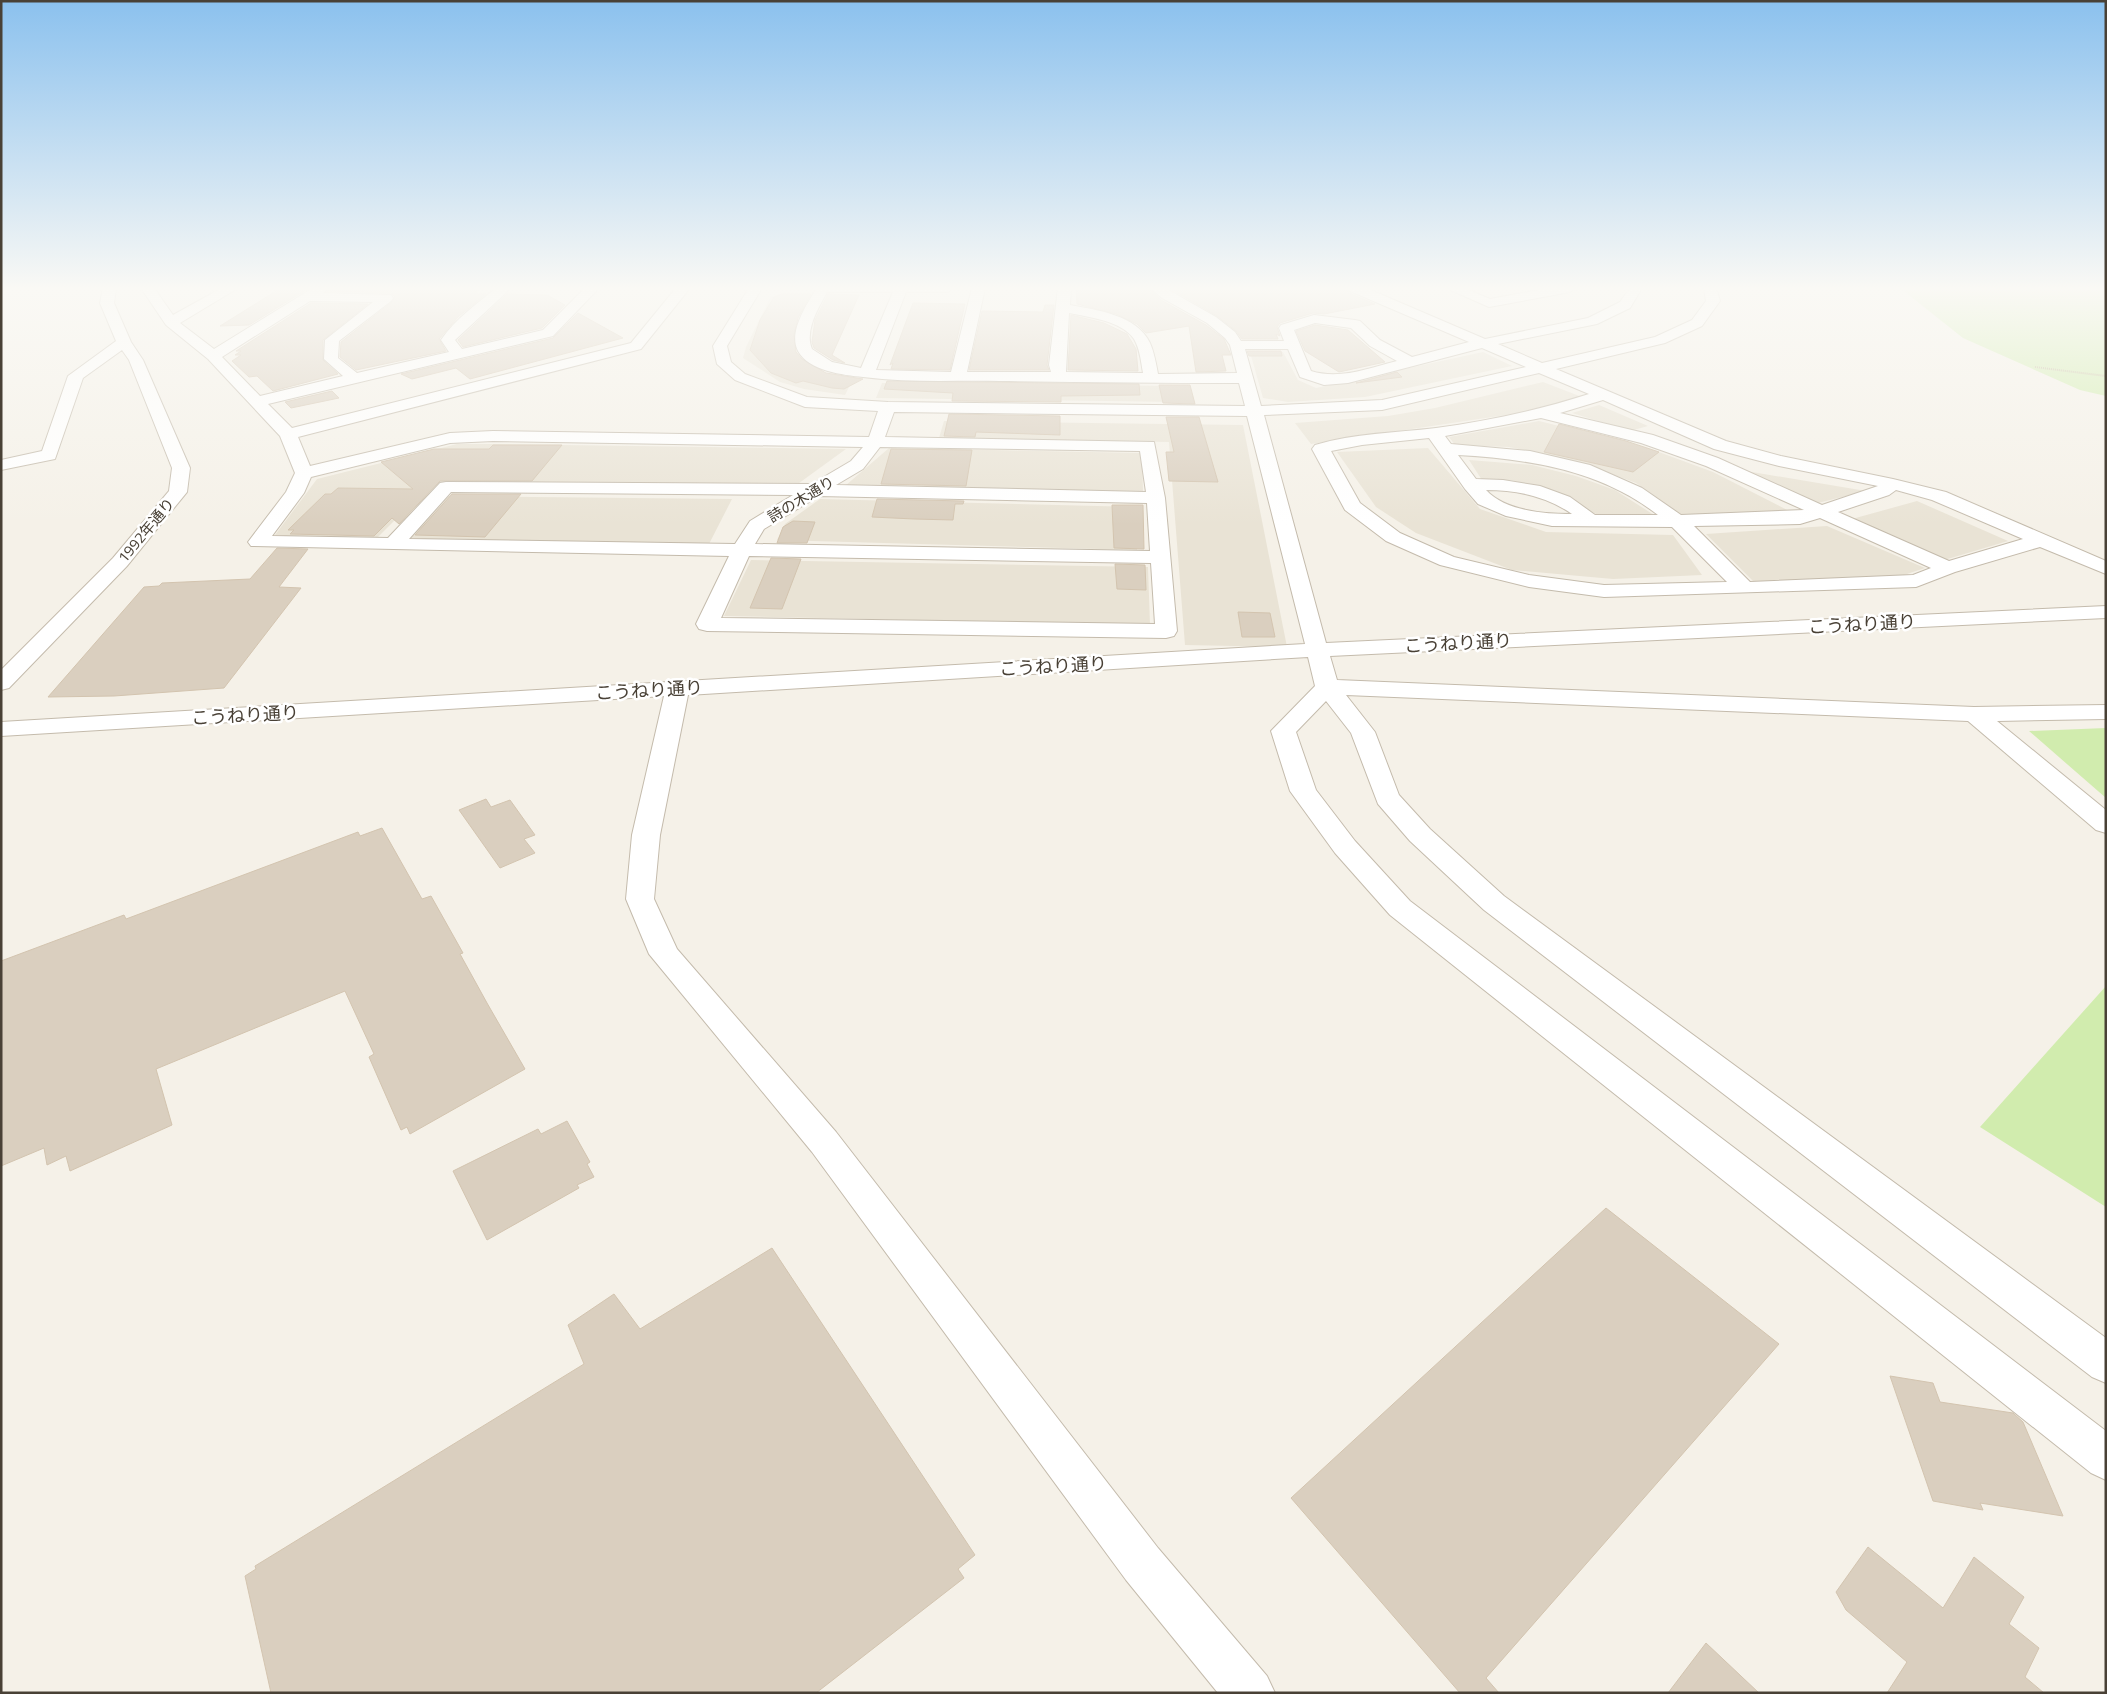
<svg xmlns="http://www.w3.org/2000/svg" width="2107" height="1694" viewBox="0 0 2107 1694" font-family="'Titillium Web','Noto Sans JP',sans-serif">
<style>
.residential{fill:#e9e3d5}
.green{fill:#d1ecae}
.building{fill:#dacfbf;stroke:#d3c4af}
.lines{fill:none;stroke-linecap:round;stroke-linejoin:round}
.minor-casing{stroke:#c4bbac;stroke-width:2}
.path{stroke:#c4b49a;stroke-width:2;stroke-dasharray:1 1;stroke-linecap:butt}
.minor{fill:#fff;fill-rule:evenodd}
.labels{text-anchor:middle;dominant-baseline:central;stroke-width:5;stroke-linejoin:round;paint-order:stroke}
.far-street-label{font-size:15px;fill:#494136;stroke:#fff}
.street-label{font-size:18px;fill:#494136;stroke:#fff}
</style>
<rect width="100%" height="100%" fill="#f5f1e8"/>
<path class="residential" d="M771,296H809L779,351L789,362L851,383L845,395L804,389L780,382L743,358L746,347Z
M1250,352H1283L1298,380L1316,388L1483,352L1512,366L1365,397L1288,402L1263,398Z
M1543,382L1582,397L1540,410L1311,444L1295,423L1388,416L1435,408Z
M882,383L1176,386L1178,402L876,398Z
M1599,405L1648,426L1630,431L1572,413Z
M944,421L1243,425L1287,647L1185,645L1169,442L939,438Z
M1539,421L1648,448L1713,472L1791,512L1683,516L1636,483L1580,462L1509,447L1455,445L1449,437Z
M457,444H490L846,449L795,486L432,483L376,539H272L317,479Z
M889,448L1142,453L1143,492L845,486Z
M1428,448L1480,509L1546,532L1673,535L1702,575L1613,579L1512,570L1416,533L1376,507L1337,452Z
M1469,460L1532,465L1576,476L1615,490L1654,515L1596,514L1547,489L1511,480H1482Z
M1740,470L1866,491L1814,504Z
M448,496L732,499L709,544L408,540Z
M820,499L1138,507L1137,550L777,540L785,524Z
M1917,501L2008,541L1941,561L1852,519Z
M1827,526L1925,568L1904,575L1755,583L1706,534Z
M751,560L1148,567L1150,625L724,616Z"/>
<path class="green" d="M1900,288H2106V396L2080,390L1963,338Z
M2106,728V798L2029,731Z
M2106,986V1207L1980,1127Z"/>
<path class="building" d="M281,288H309L249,325L220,326Z
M330,288H481L474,294H486L458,317L439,339L446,351L356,370L340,357L341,342L392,302L395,297L391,293L327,291Z
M1076,288H1149L1161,300L1206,325L1224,339L1231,355H1222L1226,371L1196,372L1189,326L1146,333L1137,324L1116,314L1077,304Z
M1169,288H1347L1349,293L1375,304L1324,314L1313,313L1280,323L1277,327L1280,336L1276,334L1278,339H1242L1236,331L1217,316Z
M507,294L547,295L565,305L542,328L463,347L458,340Z
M782,294H811L798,318L794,335L796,352L802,359L826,373L863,379L844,389L832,388L803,381L796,383L771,373L750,350L760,320L774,297Z
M828,294L859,295L832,355L845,363L833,360L814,348L812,342L815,320Z
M311,303L368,304L323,340V360L338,374L273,391L257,376L249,377L232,361L241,355H235L241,351H236Z
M913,303L965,304L950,370L891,369L893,363L890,365Z
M1045,305H1054L1047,365L1049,370H969L982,311L1043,312Z
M578,313L623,338L470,379L456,368L412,379L401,374L553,338Z
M1071,315L1104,323L1127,334L1136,349L1138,371L1068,370Z
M1315,325L1348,330L1385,362L1339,372L1305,351L1296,331Z
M1247,351H1281L1282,356H1249Z
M1397,372L1402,377L1356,383Z
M887,381L1139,384L1140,395L1061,396V402L952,401L953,393L884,389Z
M1159,385H1190L1195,404L1163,403Z
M332,391L339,398L291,408L285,402Z
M949,414L1060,416V435L976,432L975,437L944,436Z
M1166,417H1199L1218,482L1169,481L1166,452H1174Z
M1559,424L1626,441L1659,452L1633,472L1544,452Z
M493,445H562L532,481H440L399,524L392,518L374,536L290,534L294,530H288L325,494H331L338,488L413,489L381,462L434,449H489Z
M891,449L972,450L966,486L881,484Z
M452,494H521L485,537L415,535Z
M877,499L964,501L963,504H955L953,520L914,519L872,517Z
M1112,505H1143L1144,549L1114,548Z
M793,521L815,522L807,543H777L783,527Z
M277,548L308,549L279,587L301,588L224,688L114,696L48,697L144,587L159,586L162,583L250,579Z
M771,558L801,559L782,609L750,608Z
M1115,564L1145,565L1146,590L1117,589Z
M1238,612L1270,613L1275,637H1242Z
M486,799L491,807L510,800L535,835L524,839L535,853L500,868L459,810Z
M382,828L422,899L431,896L463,953L460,954L487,1003L525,1069L410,1134L407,1127L401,1130L369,1057L374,1054L345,991L156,1069L172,1125L70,1171L66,1156L47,1165L44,1148L1,1166V961L124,915L126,919L358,832L360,836Z
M567,1121L590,1162L587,1164L594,1177L577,1185L579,1188L487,1240L453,1171L538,1129L541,1134Z
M1606,1208L1779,1344L1486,1678L1499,1693H1460L1291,1498Z
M772,1248L975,1555L958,1569L964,1578L816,1693H271L245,1576L256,1569L255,1566L584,1364L568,1325L614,1294L640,1329Z
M1890,1376L1933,1383L1940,1402L2013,1413L2023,1422L2063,1516L1980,1503L1983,1510L1933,1501Z
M1868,1547L1943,1608L1974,1557L2024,1597L2009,1624L2039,1648L2025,1677L2044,1693H1887L1907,1662L1846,1610L1836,1592Z
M1706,1643L1759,1693H1668Z"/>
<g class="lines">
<g class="minor-casing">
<path id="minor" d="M103,288H116L114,303L131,342L143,360L190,468L187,492L127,566L9,688L1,690V670L113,558L169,491L172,468L129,360L122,350L83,378L55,459L1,470V460L42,451L68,376L116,341L100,303Z
M141,288H154L173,315L222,288H238L180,323L214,349L313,288H328L323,293L391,295L393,298L391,301L339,341L338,358L357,373L449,352L441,340C455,319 477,304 496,288H511L455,340L462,349L543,330L585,288H599L553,336L268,404L292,428L631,343L676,288H690L641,349L298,437L310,466L450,433L493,431L869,437L878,411L805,407L735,380L717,364L713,346L749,288H762L727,346L731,362L745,374L807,397L888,402L1245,406L1239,383C1159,383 1080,382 1000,381C954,380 909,383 863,377C843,375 809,371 798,351C788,332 807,304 817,288H954L948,292H906L876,370L951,372L972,288H985L967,372H1051L1049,365L1058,288H1071L1070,305C1097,310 1137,315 1150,343C1154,352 1156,363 1158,374L1237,373L1230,345L1225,338L1207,323L1162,298L1151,288H1165L1216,317L1235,332L1241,341H1284L1279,328L1281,325L1314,315L1355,320L1360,321L1380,340L1412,357L1469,342L1350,291L1349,288H1366L1485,339L1588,318L1620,302L1630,288H1642L1630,308L1597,324L1498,344L1542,363L1655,337L1692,320L1706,301L1704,288H1716L1720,301L1702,326L1665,343L1556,369L1726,441L1781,456L1893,479L1946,492L2106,561V574L2040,547L1955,572L1916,587L1604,597L1529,587L1440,565L1386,541L1345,510L1312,449L1315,445C1355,433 1395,433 1436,428C1488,421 1539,410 1589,394L1539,373L1382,410L1264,415L1326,643L2106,606V618L1330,656L1337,680L1974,707L2106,705V719L1997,721L2106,810V833L2096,830L1968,721L1346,695L1375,732L1399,795L1430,829L1504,896L2106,1338V1383L2092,1377L1484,910L1410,841L1378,804L1351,733L1326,701L1296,732L1316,790L1355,841L1410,901L2106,1431V1480L2091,1473L1390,915L1335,853L1290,791L1271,731L1315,686L1308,657L688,695L660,835L654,899L677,949L836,1132L1158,1548L1267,1676L1275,1693H1218L1126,1580L812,1152L649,954L626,899L632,835L664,696L1,736V722L1305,644L1247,416L894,412L885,437L1154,442L1165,498L1177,631L1174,636L1166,638L707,631L699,629L696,624L729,556L251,546L248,542L286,492L295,473L280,436L208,359L166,325ZM827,292H893L861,368L832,362L812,349C804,331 819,307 827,292ZM310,301L373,302L325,340L324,359L343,376L260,396L222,357ZM1069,313C1089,317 1122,321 1134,339C1140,349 1141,362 1143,373L1066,372ZM1315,323L1351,328L1370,346L1397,361C1369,368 1340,380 1311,371L1294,330ZM1482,348L1526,367L1382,400L1261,406L1245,349H1288L1300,377L1324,385L1348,383ZM1603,400L1714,449L1779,466L1878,486L1822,505L1718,458L1653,435L1560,413ZM1541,418L1641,443L1706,466L1804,510L1681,515L1642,488L1590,465L1530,451L1451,444L1445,436ZM1429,438L1465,489L1478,504L1506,516L1552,526L1672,527L1727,582L1604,585L1529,575L1454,557L1400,533L1360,503L1331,451L1362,445ZM493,441L863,447L851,461L812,484L446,482L440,483L388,538L272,536L304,493L311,477L450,443ZM880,447L1140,451L1146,492L836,485L863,469ZM1458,455C1529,459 1600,470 1658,515H1595L1570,497L1540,486L1503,480L1476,479ZM1486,490C1517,490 1546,496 1572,514C1544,514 1505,511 1486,490ZM1896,490L1932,500L2023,539L1949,561L1838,512L1889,495ZM451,492L793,495L750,521L735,544L409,539ZM819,496L1147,503L1150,551L755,544L764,529ZM1820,518L1931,568L1913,575L1750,582L1694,526L1800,524ZM749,556L1151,563L1155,624L721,618Z
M1446,288H1464L1490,299L1549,288H1577L1570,292L1489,307Z"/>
</g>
<path class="path" d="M2035,367L2106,376"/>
<use href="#minor" class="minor"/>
</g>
<linearGradient id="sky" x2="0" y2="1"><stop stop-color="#8bc1ee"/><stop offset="0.55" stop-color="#faf9f5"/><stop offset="1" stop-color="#faf9f5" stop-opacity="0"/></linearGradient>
<rect width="2107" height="525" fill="url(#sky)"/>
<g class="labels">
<g class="far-street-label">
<text transform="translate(801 499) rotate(-31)">詩の木通り</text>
<text transform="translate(146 530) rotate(-50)">1992年通り</text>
</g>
<g class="street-label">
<text transform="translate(1862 624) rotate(-3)">こうねり通り</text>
<text transform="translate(1458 643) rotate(-3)">こうねり通り</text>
<text transform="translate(1053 666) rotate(-3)">こうねり通り</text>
<text transform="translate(649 690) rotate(-3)">こうねり通り</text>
<text transform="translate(245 715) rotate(-3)">こうねり通り</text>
</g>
</g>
<rect width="2107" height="1694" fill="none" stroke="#494136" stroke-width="5"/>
</svg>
